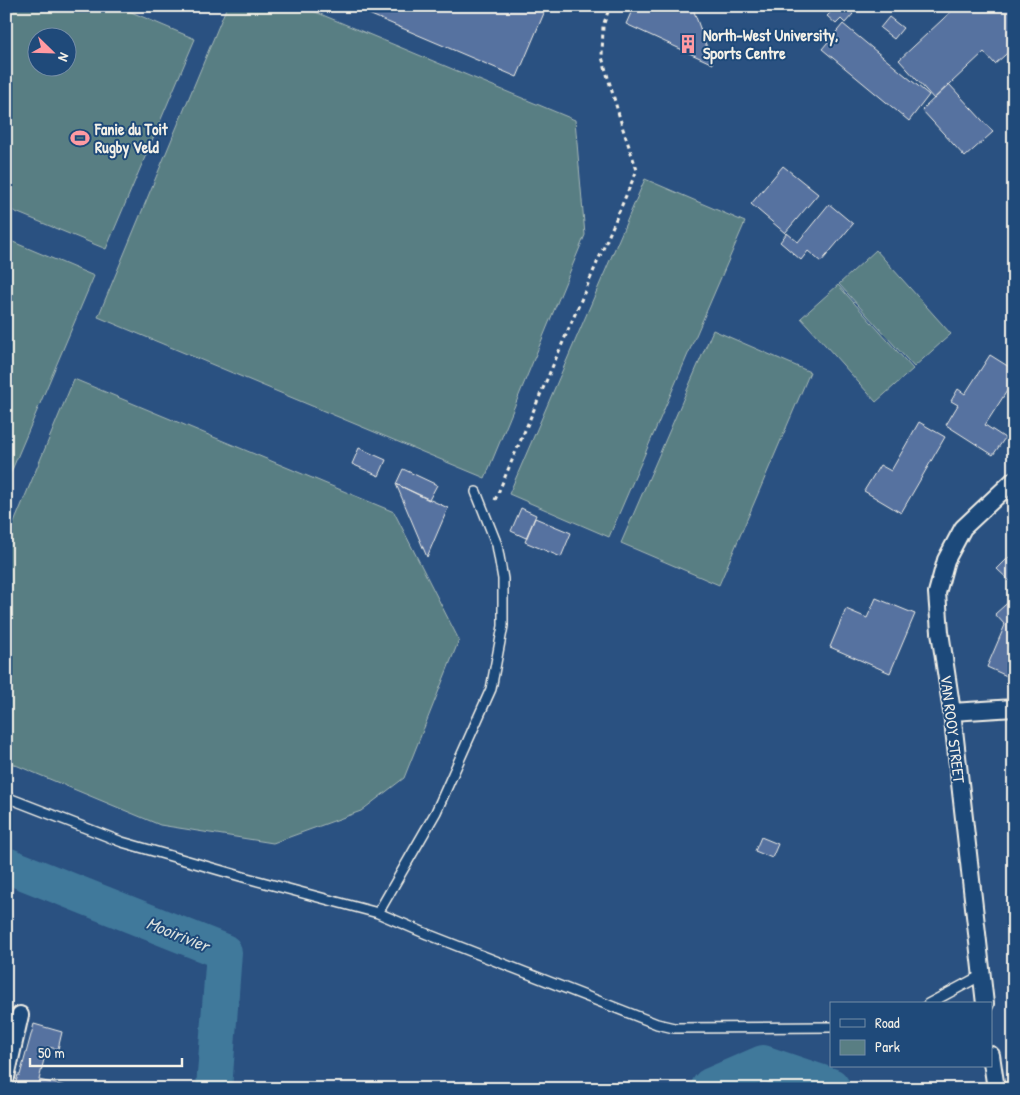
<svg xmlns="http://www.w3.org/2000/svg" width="1020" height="1095" viewBox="0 0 1020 1095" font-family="'Patrick Hand',sans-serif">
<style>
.green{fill:#597e83;stroke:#a6b8b6;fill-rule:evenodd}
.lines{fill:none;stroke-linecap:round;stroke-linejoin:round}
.river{stroke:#41799b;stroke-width:36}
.building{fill:#5772a0;stroke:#f4f1e8}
.lane-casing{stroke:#f4f1e8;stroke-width:12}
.street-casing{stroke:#f4f1e8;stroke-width:20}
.path{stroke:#f4f1e8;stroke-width:3;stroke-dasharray:4 4;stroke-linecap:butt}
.lane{stroke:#1f4a7a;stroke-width:9}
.street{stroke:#1f4a7a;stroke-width:16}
.labels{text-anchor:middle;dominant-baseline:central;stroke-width:4;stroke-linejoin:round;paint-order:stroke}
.poi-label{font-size:16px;font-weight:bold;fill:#f4f1e8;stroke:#1f4a7a;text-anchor:start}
.street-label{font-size:16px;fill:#f4f1e8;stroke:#1f4a7a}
.water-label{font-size:18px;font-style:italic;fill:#d9dfdc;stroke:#1f4a7a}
</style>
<rect width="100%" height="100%" fill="#2a5181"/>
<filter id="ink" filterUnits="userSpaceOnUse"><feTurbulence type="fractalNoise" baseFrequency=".02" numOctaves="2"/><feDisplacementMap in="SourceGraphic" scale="10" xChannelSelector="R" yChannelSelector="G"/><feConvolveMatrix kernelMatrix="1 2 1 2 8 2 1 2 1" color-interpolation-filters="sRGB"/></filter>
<g filter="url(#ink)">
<path class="green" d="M6,6H117L195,39L106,249L6,208ZM38,38H68V68H38Z
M227,6H301L575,120L585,235L485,478L98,317Z
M645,179L745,222L609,537L509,494Z
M6,239L94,276L6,484Z
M876,250L951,334L914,367L839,284Z
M838,285L913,369L876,402L801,318Z
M713,330L810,372L719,585L621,543Z
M74,379L394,512L459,640L404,778L361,811L273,843L160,825L6,761V542Z"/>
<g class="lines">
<path class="river" d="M6,865L224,952L214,1089
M708,1089L710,1086L763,1063L831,1086L833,1089"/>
</g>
<path class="building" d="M350,6H547L517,77Z
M634,6H692L713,64L626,24Z
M847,6L846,8L853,14L845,23L841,19L836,24L827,16L832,11L827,6Z
M957,6H1014V47L995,64L984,52L934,99L899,60Z
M889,17L903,28L894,39L880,28Z
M843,24L929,95L909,121L822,49Z
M949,84L993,132L965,157L922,110Z
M783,166L818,194L785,233L751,204Z
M829,204L853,224L821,262L808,251L801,260L780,242L787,233L798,242Z
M990,355L1014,370V380L985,425L1005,438L993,455L946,425L958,405L951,401L958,389L965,394Z
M919,422L945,437L901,513L864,491L880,465L891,471Z
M359,448L386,460L379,476L352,464Z
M403,469L437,485L429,500L396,484Z
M396,484L448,508L427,557Z
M521,508L536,515L526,538L511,531Z
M535,518L571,533L561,557L525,542Z
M1014,552V585L997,569Z
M1014,597V667L1009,677L987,667L1005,625L995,614Z
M876,598L915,614L890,673L830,647L846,609L867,618Z
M1014,836V863L1011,837Z
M761,837L778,844L772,858L755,851Z
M34,1024L62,1032L58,1049L47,1047L39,1080L65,1086L64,1089H14L18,1075H20Z"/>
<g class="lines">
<g class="lane-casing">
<path id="lane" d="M6,797L122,842L247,878L378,913L427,934L657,1024L674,1028L831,1027
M378,913L436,812L491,689L503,626V579L497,545L476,492
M928,1004L982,975"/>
</g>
<g class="street-casing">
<path id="street" d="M952,712L1014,708
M985,1004L952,712L940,632L937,593L946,560L963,528L1014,480
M991,1055L996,1089
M6,1077L20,1015"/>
</g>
<path class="path" d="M495,500L637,170L623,129L602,57L603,26L610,6"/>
<use href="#lane" class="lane"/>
<use href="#street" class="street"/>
</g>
</g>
<defs>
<g id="building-bare" transform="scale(1.5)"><path d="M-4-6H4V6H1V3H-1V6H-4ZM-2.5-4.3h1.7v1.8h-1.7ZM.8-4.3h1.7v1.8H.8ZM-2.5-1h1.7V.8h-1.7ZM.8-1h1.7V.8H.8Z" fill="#ff9aa2" stroke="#1f4a7a" stroke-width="2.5" paint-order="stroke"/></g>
<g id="stadium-bare" transform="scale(1.5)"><path d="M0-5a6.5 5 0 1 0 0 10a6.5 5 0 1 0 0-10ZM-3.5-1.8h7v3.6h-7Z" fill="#ff9aa2" stroke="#1f4a7a" stroke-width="2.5" paint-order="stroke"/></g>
</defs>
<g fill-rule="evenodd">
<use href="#building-bare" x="688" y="44"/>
<use href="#stadium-bare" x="80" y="138"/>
</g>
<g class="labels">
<g class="poi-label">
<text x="703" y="35">North-West University,<tspan x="703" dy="18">Sports Centre</tspan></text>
<text x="95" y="129">Fanie du Toit<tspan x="95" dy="18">Rugby Veld</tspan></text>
</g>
<g class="street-label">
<text transform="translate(953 729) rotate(83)">VAN ROOY STREET</text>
</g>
<g class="water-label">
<text transform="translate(178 934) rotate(22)">Mooirivier</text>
</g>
</g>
<rect width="1020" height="1095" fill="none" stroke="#1f4a7a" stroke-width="25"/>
<rect x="12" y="12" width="995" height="1070" fill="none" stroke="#f4f1e8" stroke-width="2" filter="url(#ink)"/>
<rect x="830" y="1002" width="162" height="65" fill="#1f4a7a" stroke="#748da6"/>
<rect x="840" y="1019" width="25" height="8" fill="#1f4a7a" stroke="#748da6"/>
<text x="875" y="1028" font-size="15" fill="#f4f1e8">Road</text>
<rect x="840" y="1040" width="25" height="15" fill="#597e83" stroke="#748da6"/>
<text x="875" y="1052" font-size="15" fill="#f4f1e8">Park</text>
<g transform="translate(52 52) rotate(113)"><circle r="24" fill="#1f4a7a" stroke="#748da6"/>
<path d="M0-4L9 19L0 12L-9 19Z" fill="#ff9aa2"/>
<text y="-8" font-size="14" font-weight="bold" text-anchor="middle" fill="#f4f1e8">N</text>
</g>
<path d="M30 1058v8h152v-8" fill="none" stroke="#f4f1e8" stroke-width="2.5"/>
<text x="38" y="1058" font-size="15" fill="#f4f1e8" stroke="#1f4a7a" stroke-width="4" paint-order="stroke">50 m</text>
</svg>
